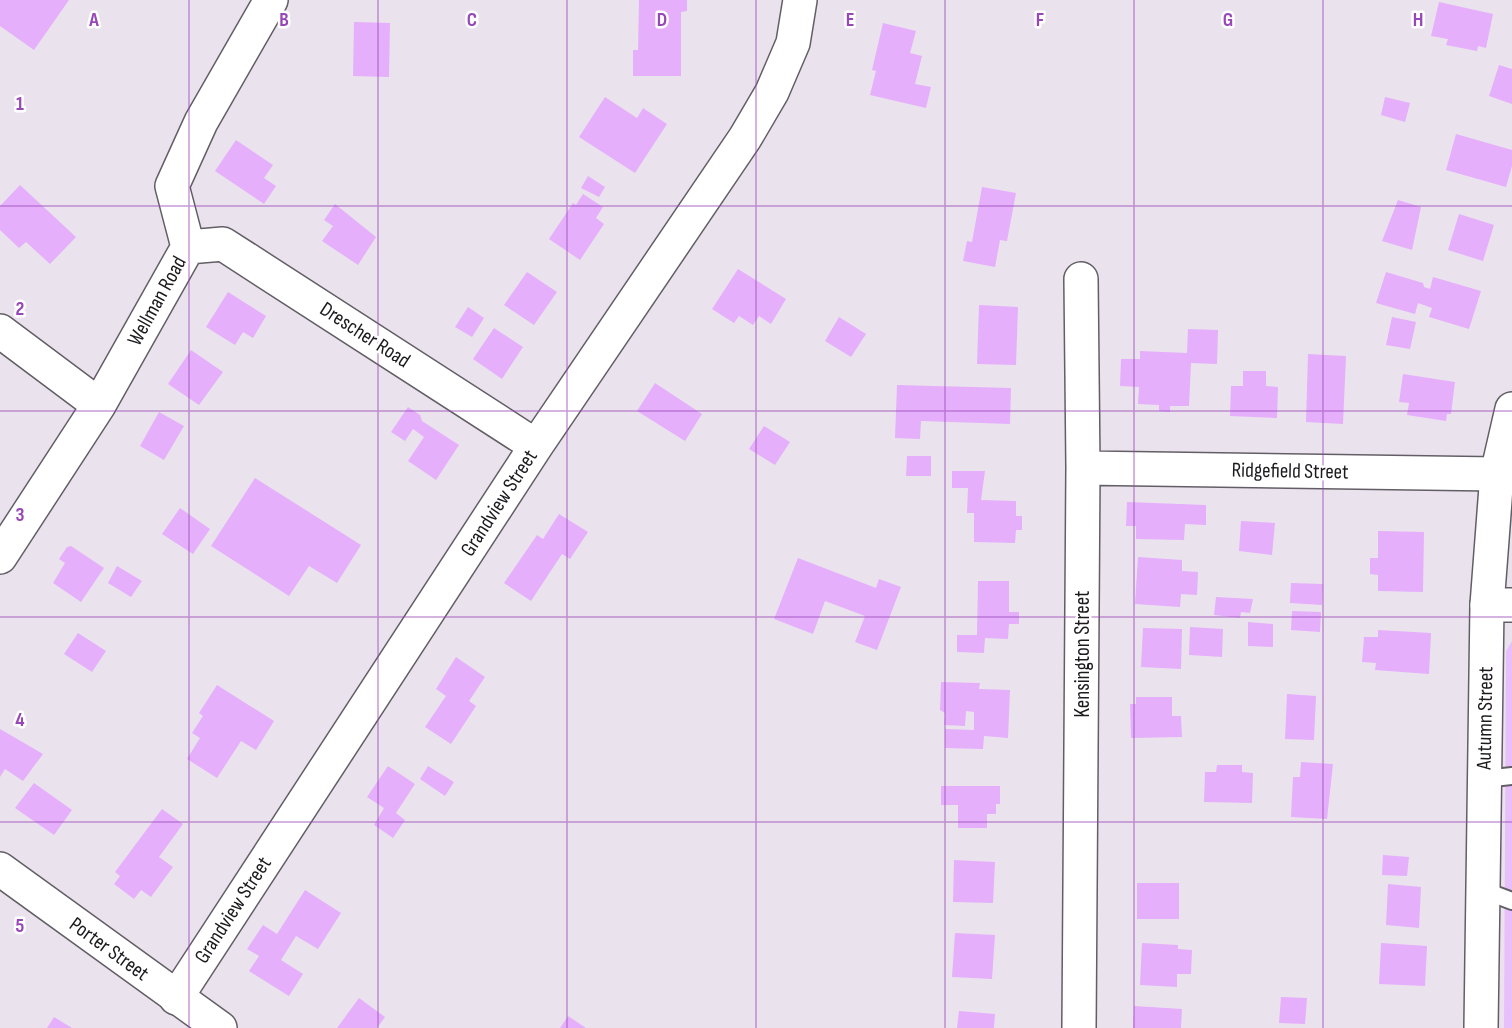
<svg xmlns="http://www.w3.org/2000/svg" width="1512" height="1028" viewBox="0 0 1512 1028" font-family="'Sofia Sans Condensed',sans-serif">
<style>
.green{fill:#e9bffb}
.building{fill:#e5affb}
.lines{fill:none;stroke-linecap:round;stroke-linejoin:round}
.lane-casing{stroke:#635e66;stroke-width:20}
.street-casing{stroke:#635e66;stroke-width:36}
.secondary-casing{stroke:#635e66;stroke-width:36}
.lane{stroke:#fff;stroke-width:16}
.street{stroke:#fff;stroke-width:33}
.secondary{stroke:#fff;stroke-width:33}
.grid{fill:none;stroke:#9847b7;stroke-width:1.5;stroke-opacity:0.55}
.labels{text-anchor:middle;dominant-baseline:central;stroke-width:5;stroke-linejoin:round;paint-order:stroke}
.street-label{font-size:21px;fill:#1c1a1d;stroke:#fff}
.grid-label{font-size:20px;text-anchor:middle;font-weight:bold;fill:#9847b7;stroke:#fff;stroke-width:5;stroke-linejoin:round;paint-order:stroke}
</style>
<rect width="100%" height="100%" fill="#eae3ed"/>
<path class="green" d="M1512,641V1028H1504L1506,651Z"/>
<path class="building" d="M0,0H69L34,50L0,26Z
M639,0H687V11L681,12V76H633V50H638Z
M1439,2L1493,14L1486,48L1478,46L1477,51L1446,45L1448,39L1431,36Z
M354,22L390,23L389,77L353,76Z
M883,23L916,31L910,53L922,56L915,84L931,87L926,108L870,95L876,71L872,70Z
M1499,65L1512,69V104L1489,96Z
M605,97L637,118L643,108L667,124L635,173L579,137Z
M1385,97L1410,103L1405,122L1381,115Z
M1456,134L1512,150V166L1506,187L1446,170Z
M236,140L273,165L264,178L276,186L264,204L215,171Z
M588,176L605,187L599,197L581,188Z
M20,185L76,237L50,264L26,242L19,248L0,230V206Z
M982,187L1016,193L1007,241L1000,240L995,267L963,261L967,241L972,242Z
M583,194L603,207L596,218L604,224L580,260L549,239L573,203L576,205Z
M1398,200L1421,207L1412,250L1382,241Z
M335,204L376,237L358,265L322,241L333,226L324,220Z
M1459,214L1494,225L1483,261L1448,250Z
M738,269L786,299L771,324L759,316L753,325L739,316L734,323L712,309Z
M527,272L557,292L534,325L504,305Z
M1386,272L1423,283L1424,287L1430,289L1433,277L1481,291L1469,329L1429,317L1432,308L1418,303L1415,314L1376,303Z
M228,292L266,316L253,338L243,332L235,345L206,327Z
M979,305L1018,307L1016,365L977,364Z
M468,307L484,318L472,337L455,327Z
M839,317L866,334L851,357L825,341Z
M1392,317L1416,322L1410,349L1386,345Z
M494,328L523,347L502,379L473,359Z
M1188,329L1218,330L1217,364L1191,363L1189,406H1170V412L1159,411V405L1138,404L1139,387L1120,386L1121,359H1140V351L1187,353Z
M191,350L223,372L199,405L168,384Z
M1308,354L1346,356L1343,424L1306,422Z
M1243,371H1266V386L1278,387L1277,418L1230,416L1231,386H1243Z
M1403,374L1455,382L1451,414H1447L1446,421L1407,415L1409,403L1399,402Z
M655,383L702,414L685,441L637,411Z
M897,385L1011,388L1010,424L921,421L920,439L895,438Z
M408,407L420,415L422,421L459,445L436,480L408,461L424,437L413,429L405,441L391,432Z
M159,412L184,426L164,460L140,446Z
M764,426L790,442L775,465L749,449Z
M907,456H931V476H906Z
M952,471H985L981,500L1016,501V516H1022V530H1016L1015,543L974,542V513H967L968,488H952Z
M255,478L361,545L337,583L309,566L289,596L211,546Z
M1127,502L1206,505V525L1185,524L1184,540L1136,539V526H1126Z
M180,508L210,529L193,554L162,534Z
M559,514L588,532L570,559L562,554L531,601L504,583L537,535L543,539Z
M1241,521L1275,523L1272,555L1239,551Z
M1378,531L1424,532L1423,592L1378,591V575L1370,574V558H1378Z
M71,546L104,568L81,602L53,583L65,563L59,559L67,547Z
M1138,557L1182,560V571L1198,572L1197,595L1181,594L1180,607L1135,604Z
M798,558L876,588L879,579L901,587L877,650L855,642L865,616L825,601L813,634L774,619Z
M117,566L142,581L131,597L108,583Z
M978,581H1009V612H1019V624H1009L1008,639L985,638L984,653L957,652V635H977Z
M1291,583L1323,584L1322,605L1290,603Z
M1216,597L1253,599L1250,613L1241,612L1240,618L1214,615Z
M1292,611L1321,612L1320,632L1291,630Z
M1248,622L1273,624V647L1248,646Z
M1190,627L1223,629L1222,657L1189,655Z
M1143,628L1182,629L1181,669L1141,667Z
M1378,630L1431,633L1429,674L1375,670L1376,663L1362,662L1364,637H1378Z
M78,633L106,651L92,672L64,654Z
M456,657L485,677L469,701L476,706L451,744L425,727L446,696L436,689Z
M941,682L980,683L979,689L1010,690L1008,738L984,736L983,749L945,748V729L974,730V712L966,711L965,726L944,725L945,713L940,710Z
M217,685L274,721L256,750L241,741L217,778L187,759L200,738L192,733L203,716L199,713Z
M1287,694L1316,696L1314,740L1285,739Z
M1136,697H1172V716H1181L1182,737L1131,738L1130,704H1136Z
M0,729L43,754L23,781L5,769L0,777Z
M1301,762L1333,764L1327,819L1291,817L1293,777H1300Z
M1217,765H1242V772L1253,773L1252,803L1204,802L1205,772H1216Z
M388,766L415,784L396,813L405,820L393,838L374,825L384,808L367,797Z
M428,766L454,782L445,796L420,779Z
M34,783L72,810L54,835L15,808Z
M941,786H1000V804H996V814H987V828H958V805H941Z
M162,809L183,824L159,857L173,867L151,897L141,890L134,899L114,884L120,876L115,872Z
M1383,855L1409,857L1407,876L1382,875Z
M954,860L995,862L993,903L953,902Z
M1137,883H1179V919H1137Z
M1388,884L1421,887L1419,928L1386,925Z
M305,890L341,913L318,949L296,936L281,960L303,974L289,996L249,971L259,956L247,949L263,925L277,934Z
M955,933L995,935L992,979L952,977Z
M1142,943L1178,945V949L1192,950L1191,974H1177V987L1140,985Z
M1381,943L1427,946L1425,986L1379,984Z
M1281,997L1307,998L1305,1024L1279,1023Z
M359,998L385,1017L377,1028H337Z
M1134,1006L1182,1009L1181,1028H1133Z
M959,1011L995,1014L994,1028H957Z
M568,1016L586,1028H560Z
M54,1017L72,1028H47Z"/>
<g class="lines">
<g class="lane-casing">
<path id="lane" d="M1484,779L1512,776
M1483,890L1512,901"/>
</g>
<g class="street-casing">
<path id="street" d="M188,247L223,244L536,446
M0,331L99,405
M1083,468L1497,474
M0,557L99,405L188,247L172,186L201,122L271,0
M1487,605H1512
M176,998L536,446L745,138L772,92L793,43L800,0
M1079,1028L1083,468L1081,279"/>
</g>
<g class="secondary-casing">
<path id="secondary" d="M0,869L220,1028
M1481,1028L1487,605L1497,474L1512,409"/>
</g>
<use href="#lane" class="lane"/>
<use href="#street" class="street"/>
<use href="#secondary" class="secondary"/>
</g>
<path class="grid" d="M189,0V1028M378,0V1028M567,0V1028M756,0V1028M945,0V1028M1134,0V1028M1323,0V1028M0,206H1512M0,411H1512M0,617H1512M0,822H1512"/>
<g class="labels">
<g class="street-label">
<text transform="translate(157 301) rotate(-61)">Wellman Road</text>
<text transform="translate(365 335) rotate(33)">Drescher Road</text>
<text transform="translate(1290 471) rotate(1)">Ridgefield Street</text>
<text transform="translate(499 503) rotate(-57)">Grandview Street</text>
<text transform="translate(1082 654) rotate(-90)">Kensington Street</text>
<text transform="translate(1485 718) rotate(-89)">Autumn Street</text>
<text transform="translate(233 910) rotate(-57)">Grandview Street</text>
<text transform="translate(109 949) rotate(36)">Porter Street</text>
</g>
</g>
<g class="grid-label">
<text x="94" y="26">A</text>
<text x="284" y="26">B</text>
<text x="472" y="26">C</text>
<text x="662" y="26">D</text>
<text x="850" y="26">E</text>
<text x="1040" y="26">F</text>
<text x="1228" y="26">G</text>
<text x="1418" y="26">H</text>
<text x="20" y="110">1</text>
<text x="20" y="315">2</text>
<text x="20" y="521">3</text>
<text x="20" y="726">4</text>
<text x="20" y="932">5</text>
</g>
</svg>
